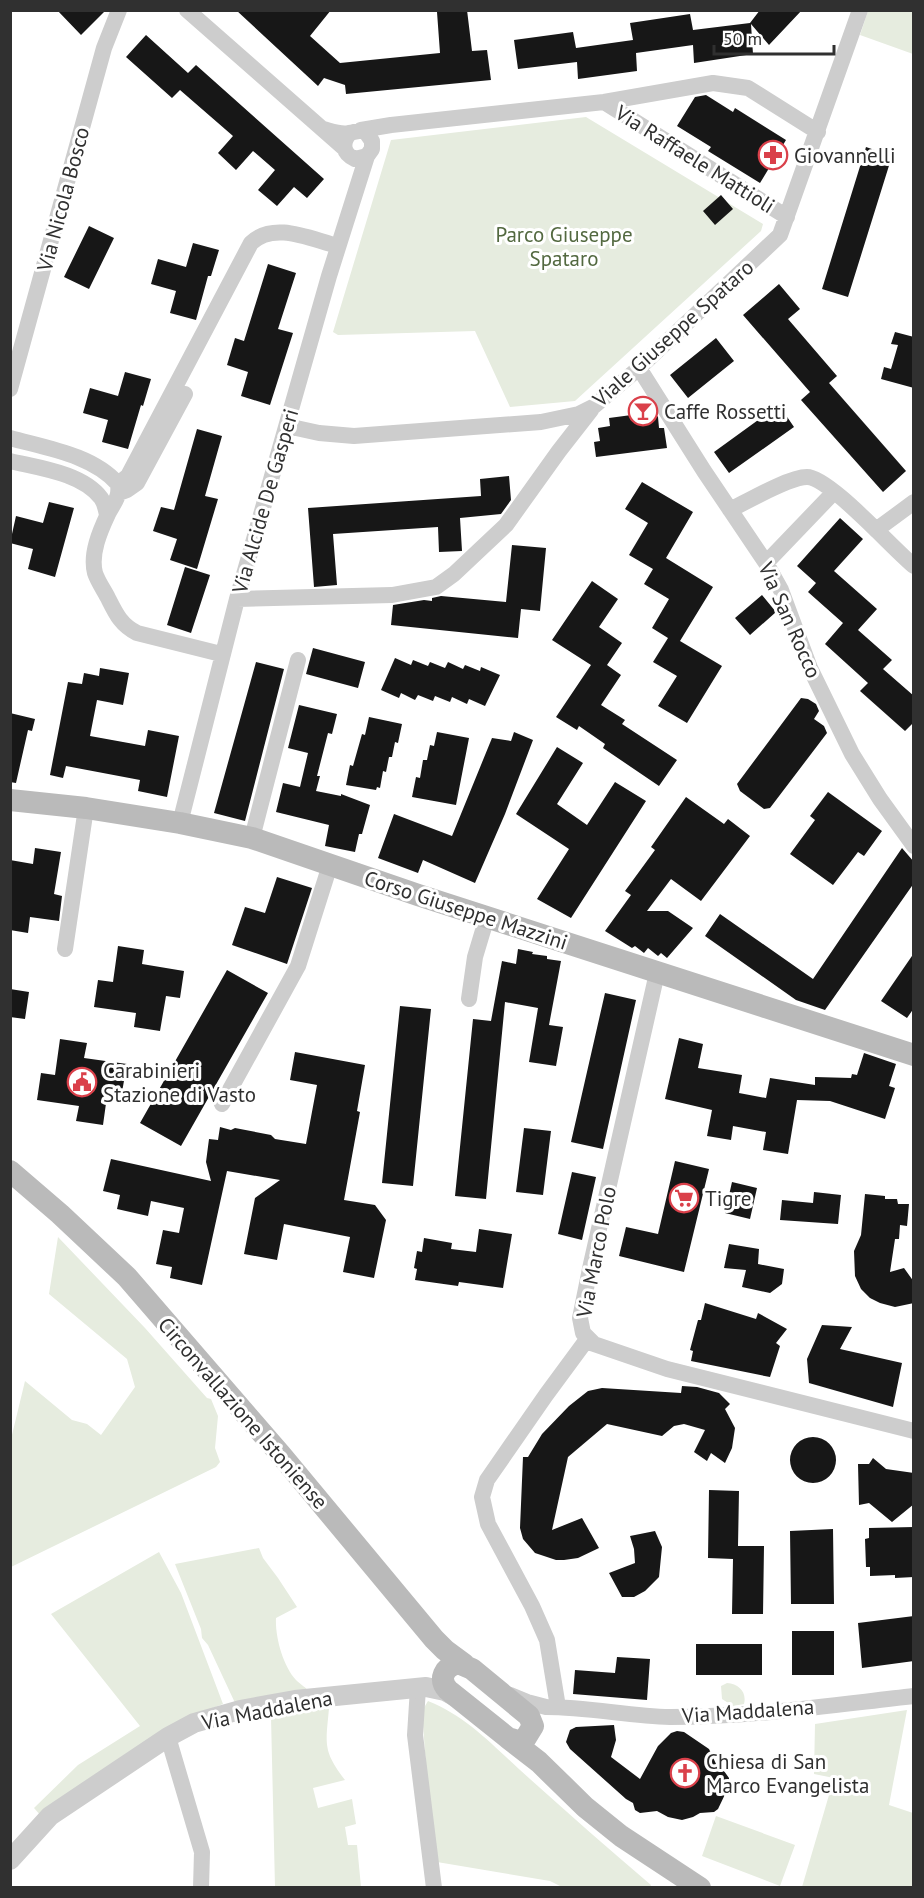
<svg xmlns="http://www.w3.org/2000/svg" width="924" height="1898" viewBox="0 0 924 1898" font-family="'PT Sans',sans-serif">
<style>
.green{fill:#e6ecdf}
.building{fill:#171717}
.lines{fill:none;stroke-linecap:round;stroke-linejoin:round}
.minor{stroke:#cdcdcd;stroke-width:16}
.tertiary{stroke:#cdcdcd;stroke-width:20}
.secondary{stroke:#bababa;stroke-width:22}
.labels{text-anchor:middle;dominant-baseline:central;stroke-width:6;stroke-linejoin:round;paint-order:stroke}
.poi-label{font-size:21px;fill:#303030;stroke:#fff;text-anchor:start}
.street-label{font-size:21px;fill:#303030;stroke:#fff}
.park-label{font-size:21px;fill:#536940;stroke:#fff}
</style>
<rect width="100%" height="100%" fill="#fff"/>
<path class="green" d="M868,11H913V54L860,35Z
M586,117L763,224L761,231L575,401L510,407L475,331L338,335L333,332L391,140Z
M58,1237L145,1328L207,1398L211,1399L218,1416L215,1448L220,1462L216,1467L11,1567V1439L25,1381L72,1420L87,1424L101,1435L135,1387L127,1359L49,1294Z
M259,1548L263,1558L278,1578L297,1607L276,1618C275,1637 283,1666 296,1680C301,1685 306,1687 310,1693L236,1705L208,1645L202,1638L201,1629L175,1564Z
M159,1552L181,1593L223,1704L190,1717L41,1816L34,1808L78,1765L140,1726L51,1614Z
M727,1683C739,1684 747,1692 744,1704L733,1706L722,1699L721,1686Z
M428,1701C469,1717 498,1751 530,1779C570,1815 610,1850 651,1885L650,1887H562L550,1881L437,1862L428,1793L422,1711Z
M329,1708C326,1744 322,1750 345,1780L313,1788L318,1808L352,1799L356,1824L345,1827L348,1845H357L361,1887H275L271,1717Z
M907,1710L889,1805L913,1813V1887H802L834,1778L814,1774L815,1724Z
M716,1816L795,1845L780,1886L702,1856Z"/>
<path class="building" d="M57,10H106L81,35Z
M236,10H331L310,36L340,63L440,53L437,12L467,10L472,51L487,50L491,80L346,94L345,85L324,78L318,86Z
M760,10H802L769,45L751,24L753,54L694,63L693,45L636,53L637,71L578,79L577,62L518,69L514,40L573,32L576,48L633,40L630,23L690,14L693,30L750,23Z
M146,35L188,73L196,65L324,179L307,198L294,187L277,206L258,190L275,170L253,151L236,170L218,153L233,136L180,90L172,98L126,57Z
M706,95L733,112L735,108L786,140L760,183L708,151L711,147L677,126L695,97Z
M866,147L892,156L848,297L822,289Z
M721,195L733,209L715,225L703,211Z
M89,226L114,238L89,289L64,277Z
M193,243L219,250L211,276H208L196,320L170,313L176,291L151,284L158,259L186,267Z
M268,264L296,273L278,329L293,333L270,405L241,396L248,372L227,365L235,338L244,341Z
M779,284L800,309L788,319L837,376L829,383L906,471L883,492L801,400L810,392L743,315Z
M895,332L914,337V388L881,379L884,367L891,369L898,345L891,344Z
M716,338L734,361L688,398L670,375Z
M125,372L151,379L143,406L141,405L128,449L102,442L108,420L83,413L90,388L118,396Z
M779,405L794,427L729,473L714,452Z
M654,412L658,417L659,428H664L667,448L596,457L594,442L600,441L598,428L610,426L609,418Z
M197,429L222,436L205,496L218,499L197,569L170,560L177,539L153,531L161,507L174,510Z
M509,476L511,500L501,514L460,518L462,551L439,552L438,527L333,534L337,585L314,587L308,508L481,496L480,479Z
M642,482L693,512L666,558L713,587L680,641L722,666L687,723L658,706L677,676L653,662L668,638L652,628L669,599L644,584L653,569L629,555L648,523L625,509Z
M49,502L74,508L55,577L28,569L33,549L10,543L16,516L43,523Z
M840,518L863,539L834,571L877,609L858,630L892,660L883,669L914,696V722L905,731L860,691L868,683L825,644L843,623L808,592L816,583L797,566Z
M512,545L546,548L540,611L521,609L518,638L391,625L393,605L424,600L432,601V598L441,596L506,602Z
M185,567L210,575L191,633L167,625Z
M592,581L618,599L599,627L622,643L607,665L621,675L601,705L625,720L622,724L677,760L659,786L603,748L605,744L579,726L577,730L556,717L591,665L552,640Z
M762,595L776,612L750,635L735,618Z
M313,648L365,662L358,688L306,674Z
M395,658L411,665L413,660L428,666L430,662L445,668L448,662L463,669L465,665L480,671L481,667L500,675L485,706L469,699L467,704L452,697L450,702L435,696L433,701L418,695L415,700L401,693L399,698L381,690Z
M256,662L284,669L245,821L214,813Z
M100,668L129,673L123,705L97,700L90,736L145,746L148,730L179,736L167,797L138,791L140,780L66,766L63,778L50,775L68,682L82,684L84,673L99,676Z
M801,698L808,699L816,704L819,711L814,719L824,726L827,733L770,808L764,809L740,791L737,784Z
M299,705L337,714L332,734L328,733L317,776H320L316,791L341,796V794L370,805L362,834H359L355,852L325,846L329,825L276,812L283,783L300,787L308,753L288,748Z
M10,713L35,719L32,731L28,730L16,783L10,782Z
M369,717L402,724L398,743L395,742L392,757H389L386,772L383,771L380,788L377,787L376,790L346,785L350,765L353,766L362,734L365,735Z
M437,732L469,738L456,805L412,797L416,777L420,778L423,760H427L430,745L434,746Z
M514,732L533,740L505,814L475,883L423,860L418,873L378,858L394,814L452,836L492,738L511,741Z
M557,747L583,763L557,804L587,825L615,782L646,801L571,918L537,899L569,849L516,814Z
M828,792L882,831L864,856L858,852L833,885L790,854L815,820L810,816Z
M686,797L724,824L728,819L750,836L701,901L671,879L647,911H668L693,928L667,958L661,953L658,956L648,948L644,953L635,946L632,948L605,931L631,895L625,891L655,850L651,847Z
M35,848L61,852L54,894L62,896L59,921L30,917L28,933L10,930V860L33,864Z
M902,848L914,862V883L825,1010L796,1000L705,936L720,914L813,979Z
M277,877L312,888L287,964L232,945L245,907L265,913Z
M118,946L144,950L142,964L184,971L180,998L166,996L160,1031L134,1027L136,1013L94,1007L98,980L113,982Z
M518,949L533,952L532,954L547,956V959L561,961L549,1025L563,1027L556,1066L529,1062L538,1008L505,1002L486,1199L455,1196L473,1019L491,1021L502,961L516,964Z
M914,953V1008L907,1018L881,1001Z
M227,970L268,993L181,1146L140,1123Z
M10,989L29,992L25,1019L10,1017Z
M605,993L636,1000L603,1149L571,1142Z
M400,1006L431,1009L413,1186L382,1183Z
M679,1038L703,1044L698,1068L742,1075L739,1093L766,1098L770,1078L815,1085V1077L851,1078L852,1074L857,1075L864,1053L896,1064L889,1086L895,1088L885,1119L830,1101L797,1100L788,1154L763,1150L766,1132L733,1126L731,1140L707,1136L712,1110L665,1099Z
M60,1039L87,1043L84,1058L127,1064L122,1092L108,1089L103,1125L76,1121L79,1106L37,1100L41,1073L55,1075Z
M295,1052L365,1065L357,1111L360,1112L344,1200L375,1205L386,1220L374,1278L343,1272L350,1237L284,1224L277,1260L244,1254L255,1198L280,1180L227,1171L202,1285L170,1278L172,1267L156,1264L163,1230L179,1233L184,1208L151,1201L148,1216L117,1209L120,1195L103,1191L111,1159L211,1181L206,1162L209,1139L218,1140L220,1127L231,1130L235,1128L271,1135L275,1139L306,1144L317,1085L290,1080Z
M524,1128L551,1131L543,1195L516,1192Z
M675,1161L709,1169L684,1272L619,1256L626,1227L658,1234Z
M572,1172L596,1177L582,1240L558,1234Z
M732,1182L757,1188L750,1219L725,1213Z
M814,1192L841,1195L838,1224L780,1220L782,1200L813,1203Z
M865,1194L885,1196V1199H897L898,1204H909L907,1226L900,1225L899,1239H895L890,1272L904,1268L914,1282V1303L895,1307L880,1303L870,1298L861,1289L855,1276L854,1251L861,1235Z
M479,1229L512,1234L503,1288L459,1282L458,1286L415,1280L417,1269L414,1268L417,1251L422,1252L424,1238L452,1243L451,1249L476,1252Z
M729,1244L759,1249L758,1264L784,1269L782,1284L770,1293L742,1287L746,1270L724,1268Z
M705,1303L756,1319L758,1313L787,1329L776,1343L780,1346L770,1377L691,1361L693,1351L690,1350L698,1320H701Z
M822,1325L852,1327L840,1349L902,1363L893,1407L809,1383L807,1359Z
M682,1386L697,1387L719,1393L730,1404L725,1409L735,1428L732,1448L725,1463L711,1453L707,1461L694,1452L705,1430L684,1424L674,1426L662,1436L607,1424L568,1457L552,1530L582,1518L599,1548L578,1558L564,1560H556L535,1553L523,1539L520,1528L523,1457H528L542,1434L569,1406L588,1391L602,1388L681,1393Z
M790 1460a23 23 0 1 1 46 0a23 23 0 1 1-46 0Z
M873,1458L886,1469L914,1473V1504L892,1522L869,1503L859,1505L858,1464H869Z
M709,1490L739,1491L738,1546H764L763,1614H732L733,1559L708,1558Z
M914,1527V1577L895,1578V1575L870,1576V1567H866L865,1539L869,1538V1528Z
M833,1529L834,1604H791L790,1531Z
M655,1531L662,1547L659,1577L645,1591L634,1597H622L609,1573L635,1563L634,1549L630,1536Z
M914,1616V1661L862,1668L858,1623Z
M792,1631H834V1675H792Z
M696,1644H762V1675H696Z
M617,1657L650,1659L647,1700L573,1694L575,1670L615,1673Z
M614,1725L616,1740L611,1757L640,1779L658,1746L671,1733L677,1731L684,1732L709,1749L717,1766L724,1771L729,1778V1786L718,1809L714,1812L700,1813L693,1817L682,1820L668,1817L657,1811L640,1813L635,1810L633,1803L626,1799L570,1749L566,1742L570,1730L576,1727Z"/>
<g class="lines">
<path class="minor" d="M187,10L344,148
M604,102L787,217
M323,129C331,131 341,135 349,133C356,132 358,130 365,131L372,141V149L367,156L355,159C343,154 341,143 350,133
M361,130L391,125L604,102L713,83L748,88L818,132
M639,368L704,471L766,563L781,590L810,668L852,754L880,799L914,846
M10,389L104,48L119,10
M287,426L319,433L354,436L541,422L579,414L593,407L639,368L780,235L860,10
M10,438C46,448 93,455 118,484C120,498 114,502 108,514C100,531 90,554 95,573C98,582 104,590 108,598C116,614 121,625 137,633L221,654
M10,461C39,468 82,473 101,498C104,502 106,510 107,515
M118,484L128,476L251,243C274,221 310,239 338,246
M119,493L127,490L137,483L185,394
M730,510C748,501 789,477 807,477C829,477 893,549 914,566
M876,530L914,502
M766,563L834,492
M237,599L392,595L436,587L454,574L506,525L559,451L591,410
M180,823L237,599L329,276L367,156
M252,838L298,660
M65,949L86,808
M657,973L591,1264L580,1318L583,1333L594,1344L667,1369L914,1431
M469,999L475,957L487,917
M222,1104L298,966L330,865
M418,1688L415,1735L434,1888
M510,1695L527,1702L546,1707C588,1707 629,1716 670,1717C752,1717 833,1705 914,1696
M558,1707L547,1640L532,1606L488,1524L482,1497L487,1480L546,1395L588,1338
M168,1737L202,1852L201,1888"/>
<path class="tertiary" d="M10,1860L50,1816L168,1737L194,1723L240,1710L295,1700L426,1687L445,1691L454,1696"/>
<path class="secondary" d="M10,800L86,808L180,823L252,838L418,895L914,1055
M10,1171L60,1214L127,1277L281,1455L434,1639L445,1650L464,1664
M458,1663L472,1669L529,1716L533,1726L525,1739L518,1741L508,1738L448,1690C438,1679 444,1667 458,1663Z
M508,1738L539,1762L585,1807L621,1836L700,1888"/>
</g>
<defs>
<g id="pharmacy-ring" transform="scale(1.5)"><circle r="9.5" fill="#fff" stroke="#da404a" stroke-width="1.5"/><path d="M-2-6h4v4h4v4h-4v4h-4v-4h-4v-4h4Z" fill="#da404a"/></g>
<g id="bar-ring" transform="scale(1.5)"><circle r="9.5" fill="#fff" stroke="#da404a" stroke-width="1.5"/><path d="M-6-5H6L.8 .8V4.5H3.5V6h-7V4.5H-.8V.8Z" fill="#da404a"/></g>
<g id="civic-ring" transform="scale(1.5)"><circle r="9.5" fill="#fff" stroke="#da404a" stroke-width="1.5"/><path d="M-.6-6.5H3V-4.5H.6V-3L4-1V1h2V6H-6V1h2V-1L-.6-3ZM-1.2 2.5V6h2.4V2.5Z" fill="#da404a"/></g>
<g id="supermarket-ring" transform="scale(1.5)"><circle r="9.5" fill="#fff" stroke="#da404a" stroke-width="1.5"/><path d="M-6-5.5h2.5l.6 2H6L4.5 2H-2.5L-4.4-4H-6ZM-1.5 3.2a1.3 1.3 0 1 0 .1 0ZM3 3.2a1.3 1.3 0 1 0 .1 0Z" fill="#da404a"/></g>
<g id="church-ring" transform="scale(1.5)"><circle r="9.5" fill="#fff" stroke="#da404a" stroke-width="1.5"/><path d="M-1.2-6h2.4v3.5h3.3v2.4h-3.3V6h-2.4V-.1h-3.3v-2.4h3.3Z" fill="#da404a"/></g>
</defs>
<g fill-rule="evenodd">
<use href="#pharmacy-ring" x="773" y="155"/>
<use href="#bar-ring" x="643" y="411"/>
<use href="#civic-ring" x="82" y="1082"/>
<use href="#supermarket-ring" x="684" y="1198"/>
<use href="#church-ring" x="685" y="1773"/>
</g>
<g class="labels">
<g class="poi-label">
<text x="794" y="155">Giovannelli</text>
<text x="664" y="411">Caffe Rossetti</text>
<text x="103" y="1070">Carabinieri<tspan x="103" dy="24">Stazione di Vasto</tspan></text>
<text x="705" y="1198">Tigre</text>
<text x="706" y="1761">Chiesa di San<tspan x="706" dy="24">Marco Evangelista</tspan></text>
</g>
<g class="street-label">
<text transform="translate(695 159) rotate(32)">Via Raffaele Mattioli</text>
<text transform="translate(63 199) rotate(-75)">Via Nicola Bosco</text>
<text transform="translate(673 333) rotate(-42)">Viale Giuseppe Spataro</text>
<text transform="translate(265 501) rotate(-74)">Via Alcide De Gasperi</text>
<text transform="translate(790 620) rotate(66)">Via San Rocco</text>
<text transform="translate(466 910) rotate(18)">Corso Giuseppe Mazzini</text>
<text transform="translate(596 1252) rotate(-79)">Via Marco Polo</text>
<text transform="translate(243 1413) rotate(49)">Circonvallazione Istoniense</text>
<text transform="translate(267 1710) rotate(-11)">Via Maddalena</text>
<text transform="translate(748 1711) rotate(-4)">Via Maddalena</text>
</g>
<g class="park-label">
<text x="564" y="234">Parco Giuseppe<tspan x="564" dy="24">Spataro</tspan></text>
</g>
</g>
<rect width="924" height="1898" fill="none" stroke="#303030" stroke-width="24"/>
<path d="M714 45v9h120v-9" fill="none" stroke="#303030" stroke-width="3"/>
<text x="723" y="45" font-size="18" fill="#303030" stroke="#ffffff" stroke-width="4.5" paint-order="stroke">50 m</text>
</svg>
